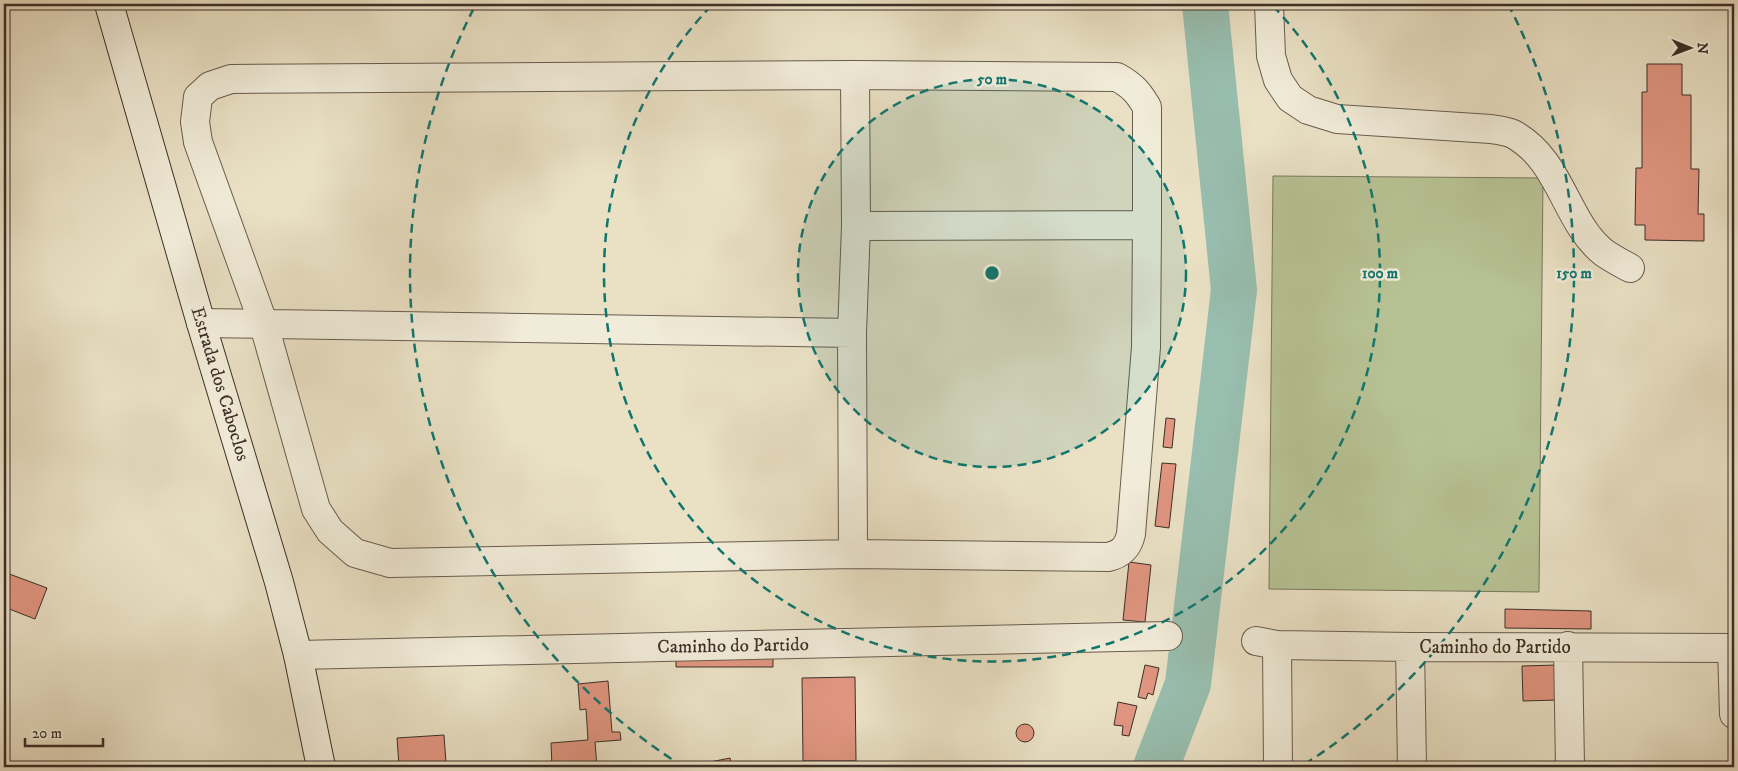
<svg xmlns="http://www.w3.org/2000/svg" width="1738" height="771" viewBox="0 0 1738 771" font-family="'IM FELL DW Pica',serif">
<style>
.green{fill:#b7c294;stroke:#7a785e}
.lines{fill:none;stroke-linecap:round;stroke-linejoin:round}
.river{stroke:#98beaf;stroke-width:46}
.building{fill:#e19681;stroke:#3c2f28}
.street-casing{stroke:#685c4f;stroke-width:30}
.secondary-casing{stroke:#3c2f28;stroke-width:30}
.street{stroke:#f1ecd9;stroke-width:28}
.secondary{stroke:#f1ecd9;stroke-width:28}
.ring{fill:none;stroke:#0f766e;stroke-width:2.5;stroke-dasharray:9 6}
.labels{text-anchor:middle;dominant-baseline:central;stroke-width:5;stroke-linejoin:round;paint-order:stroke}
.street-label{font-size:19px;fill:#3c2f28;stroke:#f1ecd9}
.centre{fill:#0f766e;stroke:#f1ecd9;stroke-width:2.5}
.ring-label{font-size:15px;text-anchor:middle;font-weight:bold;fill:#0f766e;stroke:#f1ecd9;stroke-width:5;stroke-linejoin:round;paint-order:stroke}
</style>
<rect width="100%" height="100%" fill="#eae1c5"/>
<filter id="stains"><feTurbulence type="fractalNoise" baseFrequency=".004" numOctaves="4"/><feColorMatrix values="0 0 0 0 .2 0 0 0 0 .09 0 0 0 0 .02 0 0 0 .5 -.17"/></filter>
<radialGradient id="worn" r=".72"><stop offset=".6" stop-color="#630" stop-opacity="0"/><stop offset="1" stop-color="#630" stop-opacity=".3"/></radialGradient>
<path class="green" d="M1273,176L1543,178L1539,592L1269,589Z"/>
<g class="lines">
<path class="river" d="M1156,767L1188,684L1234,290L1205,4"/>
</g>
<path class="building" d="M1647,64H1682V95H1691V169H1699L1698,214H1704V241L1645,240V225H1635L1636,168H1642V92H1647Z
M1166,418L1175,419L1172,448L1163,447Z
M1162,463L1176,464L1169,528L1155,526Z
M1129,562L1151,565L1145,622L1123,620Z
M4,572L47,588L35,619L4,607Z
M1505,609L1591,611V629L1505,628Z
M676,653H773V667H676Z
M1145,665L1159,668L1153,695L1148,693L1146,699L1138,697Z
M1557,665L1558,700L1523,701L1522,666Z
M855,677L856,761H803L802,678Z
M608,681L612,732H620L621,740L595,742L597,767H552L551,743L588,740L586,709L580,710L578,684Z
M1118,702L1137,706L1129,736L1122,735L1123,726L1114,725Z
M1016 733a9 9 0 1 1 18 0a9 9 0 1 1-18 0Z
M444,735L446,763L399,766L397,738Z
M730,758L732,767H696L695,765Z"/>
<g class="lines">
<g class="street-casing">
<path id="street" d="M1269,4L1271,56L1278,80L1290,98L1308,110L1337,119L1491,129C1498,130 1507,131 1513,134C1561,160 1565,221 1603,252C1611,258 1621,263 1630,268
M856,226L1147,225V107C1138,92 1133,86 1117,77L855,75L231,79L210,86L198,97L195,122L198,142L264,325L316,509L330,531L355,553L390,563L853,554L1108,557C1122,554 1128,547 1131,534L1146,347L1147,225
M201,323L852,333
M853,554L852,333L856,226L855,75
M1256,641L1277,645L1410,647L1734,648
M1277,645L1278,767
M1568,646L1570,767
M1410,647L1412,767
M1732,648L1734,714
M298,655L1168,636"/>
</g>
<g class="secondary-casing">
<path id="secondary" d="M109,4L201,323L279,582L298,655L321,767"/>
</g>
<use href="#street" class="street"/>
<use href="#secondary" class="secondary"/>
</g>
<circle cx="992" cy="273" r="194" fill="#0f766e" fill-opacity=".12"/>
<g class="ring">
<circle cx="992" cy="273" r="194"/>
<path d="M1273 6A388 388 0 1 1 711 6"/>
<path d="M684 767A582 582 0 0 1 476 4M1508 4A582 582 0 0 1 1300 767"/>
</g>
<g class="labels">
<g class="street-label">
<text transform="translate(220 384) rotate(73)">Estrada dos Caboclos</text>
<text transform="translate(733 646) rotate(-1)">Caminho do Partido</text>
<text x="1495" y="647">Caminho do Partido</text>
</g>
</g>
<circle cx="992" cy="273" r="8" class="centre"/>
<g class="ring-label">
<text x="992" y="84">50 m</text>
<text x="1380" y="278">100 m</text>
<text x="1574" y="278">150 m</text>
</g>
<rect width="1738" height="771" fill="none" stroke="#eae1c5" stroke-width="20"/>
<rect x="5" y="5" width="1728" height="761" fill="none" stroke="#3c2f28" stroke-width="2.5"/>
<rect x="10" y="10" width="1718" height="751" fill="none" stroke="#3c2f28"/>
<g transform="translate(1690 48) rotate(91)" stroke="#f1ecd9" stroke-width="4" paint-order="stroke">
<path d="M0-4L9 19L0 12L-9 19Z" fill="#3c2f28"/>
<text y="-8" font-size="14" font-weight="bold" text-anchor="middle" fill="#3c2f28">N</text>
</g>
<path d="M25 738v8h78v-8" fill="none" stroke="#3c2f28" stroke-width="2.5"/>
<text x="32" y="738" font-size="15" fill="#3c2f28" stroke="#f1ecd9" stroke-width="4" paint-order="stroke">20 m</text>
<rect width="100%" height="100%" filter="url(#stains)"/>
<rect width="100%" height="100%" fill="url(#worn)"/>
</svg>
